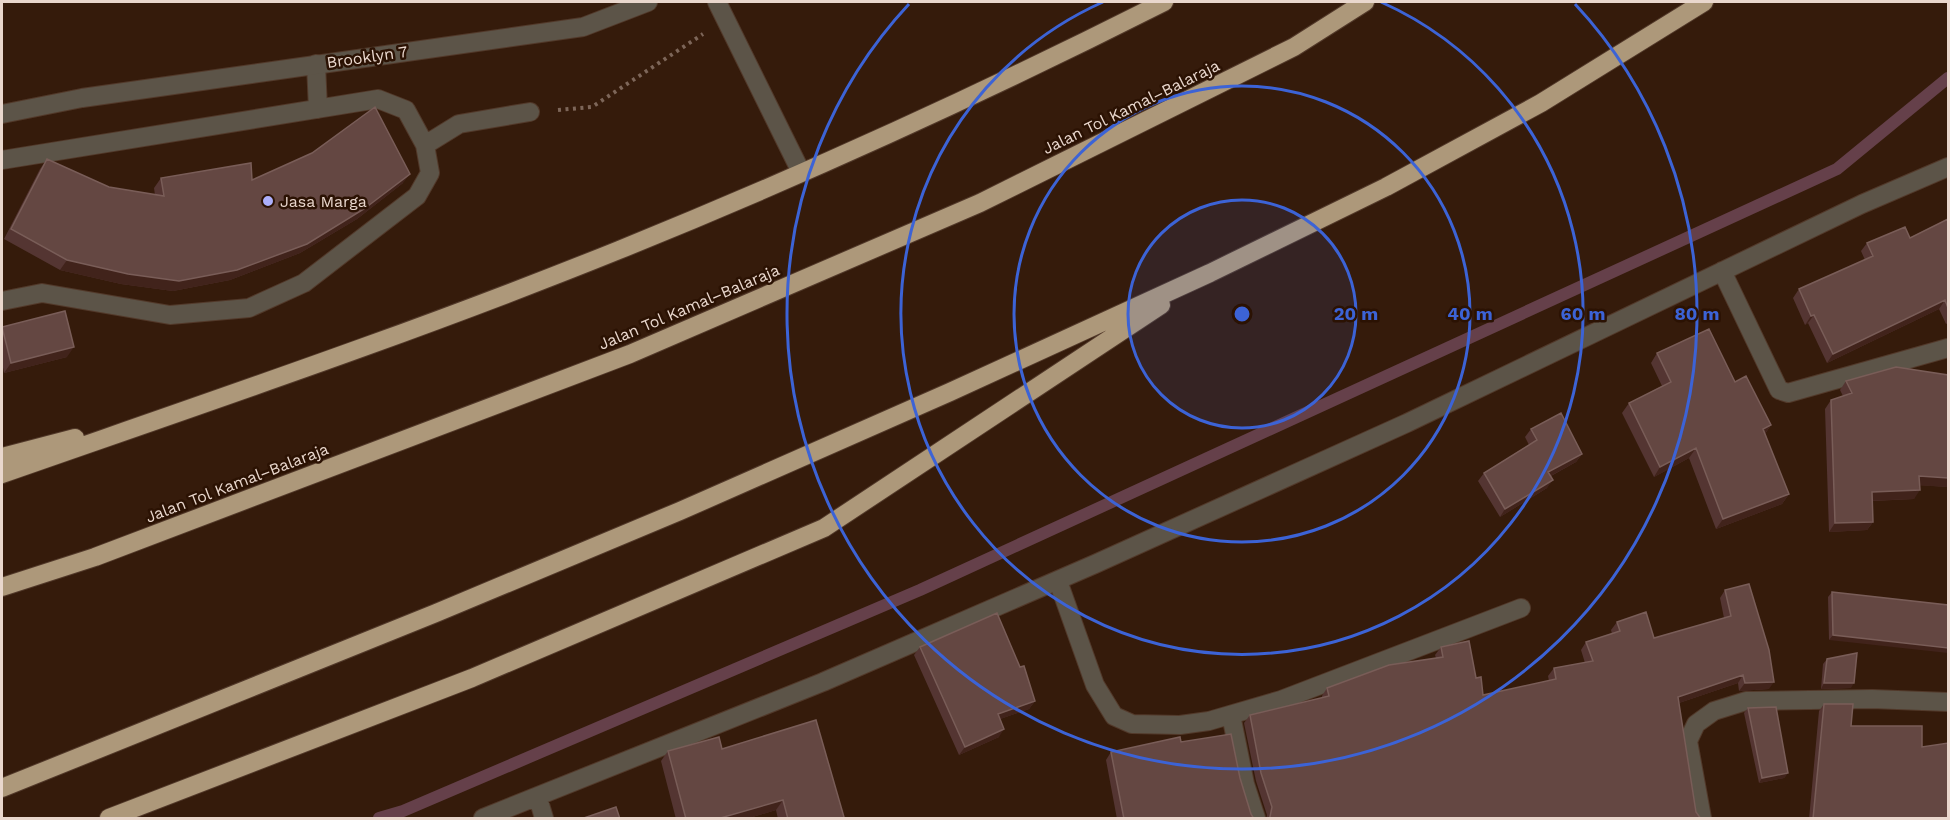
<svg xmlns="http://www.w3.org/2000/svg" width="1950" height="820" viewBox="0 0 1950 820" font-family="'Work Sans',sans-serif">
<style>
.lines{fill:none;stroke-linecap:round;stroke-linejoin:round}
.stream{stroke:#65404a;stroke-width:12}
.lane-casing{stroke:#52392a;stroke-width:20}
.street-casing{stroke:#52392a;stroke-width:20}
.highway-casing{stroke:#52392a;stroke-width:20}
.path{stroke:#7d6659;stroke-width:4;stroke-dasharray:3 4.5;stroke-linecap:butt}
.lane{stroke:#5c5448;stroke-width:18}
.street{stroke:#5c5448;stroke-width:18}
.highway{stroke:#ad987a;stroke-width:18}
.wall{fill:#543532}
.shaded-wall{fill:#41231b}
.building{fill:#644742;stroke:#795d58;stroke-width:1.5}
.ring{fill:none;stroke:#3c63d6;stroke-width:3}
.poi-dot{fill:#acaffb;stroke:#2b1203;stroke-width:2}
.labels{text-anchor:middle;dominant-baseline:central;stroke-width:5;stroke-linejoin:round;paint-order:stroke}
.street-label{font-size:16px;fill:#e9d7cd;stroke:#2b1203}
.poi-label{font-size:16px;fill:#e9d7cd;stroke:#2b1203;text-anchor:start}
.centre{fill:#3c63d6;stroke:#2b1203;stroke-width:3}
.ring-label{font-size:18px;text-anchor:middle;font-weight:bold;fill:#3c63d6;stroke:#2b1203;stroke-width:5;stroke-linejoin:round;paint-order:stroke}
</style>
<rect width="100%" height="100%" fill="#351b0b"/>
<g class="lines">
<path class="stream" d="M379,818L403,811L920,590L1837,169L1948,78"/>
<g class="lane-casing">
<path id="lane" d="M717,2L801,172
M316,64L318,109
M425,145L459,124L530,112
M2,160L378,99L406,110L425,145L430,173L417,196L304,283L249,308L170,315L42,293L2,301"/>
</g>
<g class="street-casing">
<path id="street" d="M2,114L82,98L583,27L648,2
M1722,271L1779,390L1788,393L1948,348
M1058,581L1095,685L1114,716L1132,724L1180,725L1209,721L1281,700L1521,608
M1231,715L1245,784L1256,818
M538,798L544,818
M483,818L823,682L1095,564L1407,423L1862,204L1948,167
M1702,818L1688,741L1696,724L1714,711L1746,701L1872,699L1948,702"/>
</g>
<g class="highway-casing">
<path id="highway" d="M2,457L75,438
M2,474C208,402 416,332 619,250C804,175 986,92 1164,2
M2,587L95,557L630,354L980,203L1294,47L1365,2
M2,788L436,613L680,511L950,392L1210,273L1386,187L1541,103L1704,2
M109,818L472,678L824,528L1161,305"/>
</g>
<path class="path" d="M558,110L592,107L703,34"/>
<use href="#lane" class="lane"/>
<use href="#street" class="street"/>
<use href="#highway" class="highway"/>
</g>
<path class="wall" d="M47,159L109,187L155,195L154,188L161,178L403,183L357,219L300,253L230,280L173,291L121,284L60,270L4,239L40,169Z
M1948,219V323L1946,324L1939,309L1827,363L1808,323L1805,325L1793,298L1799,289L1865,260L1861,251L1867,243L1910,238Z
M2,327L67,357L4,373L2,362Z
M1657,353L1735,382L1771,425L1765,434L1789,494L1782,504L1716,529L1689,458L1654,477L1622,413L1629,403L1662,386L1651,363Z
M1948,375V487L1919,485L1914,499L1872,501L1873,522L1867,530L1829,532L1825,409L1831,400L1843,396L1840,390L1846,381Z
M1531,429L1582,454L1576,462L1551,476L1547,488L1500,517L1478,481L1484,473L1529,445L1525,437Z
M1725,590L1769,689L1739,691L1738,683L1679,703L1696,812L1701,819H1266L1267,815L1256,781L1244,723L1250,715L1322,698V696L1327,688L1436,658L1435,655L1441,647L1476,678L1483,695L1549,681L1548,676L1554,668L1585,663L1581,650L1586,642L1612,634L1611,630L1617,622L1654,638L1724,618L1720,598Z
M1832,592L1948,605L1829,640L1828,597Z
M920,647L1035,701L1029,709L1000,719L999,737L959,755L914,655Z
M1827,659L1851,688L1821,689L1823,664Z
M1824,704L1851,726L1922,747L1948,819H1809L1819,711Z
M1748,708L1788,773L1784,778L1759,783L1744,713Z
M1181,742L1240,778L1251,814L1254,819H1117L1106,760L1111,752Z
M722,749L844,817L843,819H778L776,810L746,819H676L661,761L668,751Z"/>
<path class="shaded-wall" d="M410,174L403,183L357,219L300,253L230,280L173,291L121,284L60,270L67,260Z
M1945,300L1939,309L1827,363L1833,354Z
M1814,315L1808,323L1805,325L1811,316Z
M74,347L67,357L4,373L11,363Z
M1771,425L1764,435L1763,429Z
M1696,448L1689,458L1654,477L1660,467Z
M1582,454L1576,462L1543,480L1548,472Z
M1919,476L1948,478V487L1913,485Z
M1553,480L1547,488L1500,517L1505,509Z
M1920,490L1914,499L1866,501L1872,492Z
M1789,494L1782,504L1716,529L1723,519Z
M1873,522L1867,530L1829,532L1835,523Z
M1833,635L1948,648V653L1829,640Z
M1743,675L1738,683L1673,705L1678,697Z
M1774,682L1769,689L1739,691L1745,683Z
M1824,683H1854L1851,688L1821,689Z
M1035,701L1029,709L992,722L998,714Z
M1004,729L999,737L959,755L965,747Z
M1788,773L1784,778L1759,783L1762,778Z
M783,800L776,810L746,819H717Z"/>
<path class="building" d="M375,107L410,174L364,209L307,244L237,270L179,281L128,274L67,260L11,229L47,159L109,187L164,196L161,178L251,163L252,180L312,153Z
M1948,219V308L1945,300L1833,354L1814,315L1811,316L1799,289L1873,256L1867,243L1905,227L1910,238Z
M65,311L74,347L11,363L2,327Z
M1709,329L1735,382L1746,376L1771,425L1763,429L1789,494L1723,519L1696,448L1660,467L1629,403L1671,382L1657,353Z
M1896,367L1948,375V478L1919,476L1920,490L1872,492L1873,522L1835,523L1831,400L1852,393L1846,381Z
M1561,413L1582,454L1548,472L1553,480L1505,509L1484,473L1537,440L1531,429Z
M1749,584L1769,650L1774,682L1745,683L1743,675L1678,697L1696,812L1701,819H1268L1270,817L1272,807L1261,773L1250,715L1329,696L1327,688L1389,665L1443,657L1441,647L1469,641L1476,678L1481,677L1483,695L1556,679L1554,668L1593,661L1586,642L1620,631L1617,622L1646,612L1654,638L1731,616L1725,590Z
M1832,592L1948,605V648L1833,635Z
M997,613L1020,667L1024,666L1035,701L998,714L1004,729L965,747L920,647Z
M1857,653L1854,683H1824L1827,659Z
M1824,704H1853L1851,726H1922V747L1948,743V819H1813Z
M1776,707L1788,773L1762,778L1748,708Z
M816,720L844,817L840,819H788L783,800L717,819H686L668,751L719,737L722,749Z
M1231,734L1240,778L1251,814L1254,819H1124L1111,752L1180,737L1181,742Z
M616,807L620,819H581Z"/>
<circle cx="1242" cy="314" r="114" fill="#3c63d6" fill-opacity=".12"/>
<g class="ring">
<circle cx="1242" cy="314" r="114"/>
<circle cx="1242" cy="314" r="228"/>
<path d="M1381 2A341 341 0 1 1 1103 2"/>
<path d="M1575 4A455 455 0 1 1 909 4"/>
</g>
<circle class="poi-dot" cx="268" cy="201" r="6"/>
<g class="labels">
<g class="street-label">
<text transform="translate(367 57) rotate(-8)">Brooklyn 7</text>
<text transform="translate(1131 107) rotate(-26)">Jalan Tol Kamal–Balaraja</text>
<text transform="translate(689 307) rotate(-23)">Jalan Tol Kamal–Balaraja</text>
<text transform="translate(237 483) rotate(-21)">Jalan Tol Kamal–Balaraja</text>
</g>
<g class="poi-label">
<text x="280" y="201">Jasa Marga</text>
</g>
</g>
<circle cx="1242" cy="314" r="9" class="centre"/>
<g class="ring-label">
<text x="1356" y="320">20 m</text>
<text x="1470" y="320">40 m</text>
<text x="1583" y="320">60 m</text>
<text x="1697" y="320">80 m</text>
</g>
<rect width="1950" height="820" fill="none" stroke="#e9d7cd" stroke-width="6"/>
</svg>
